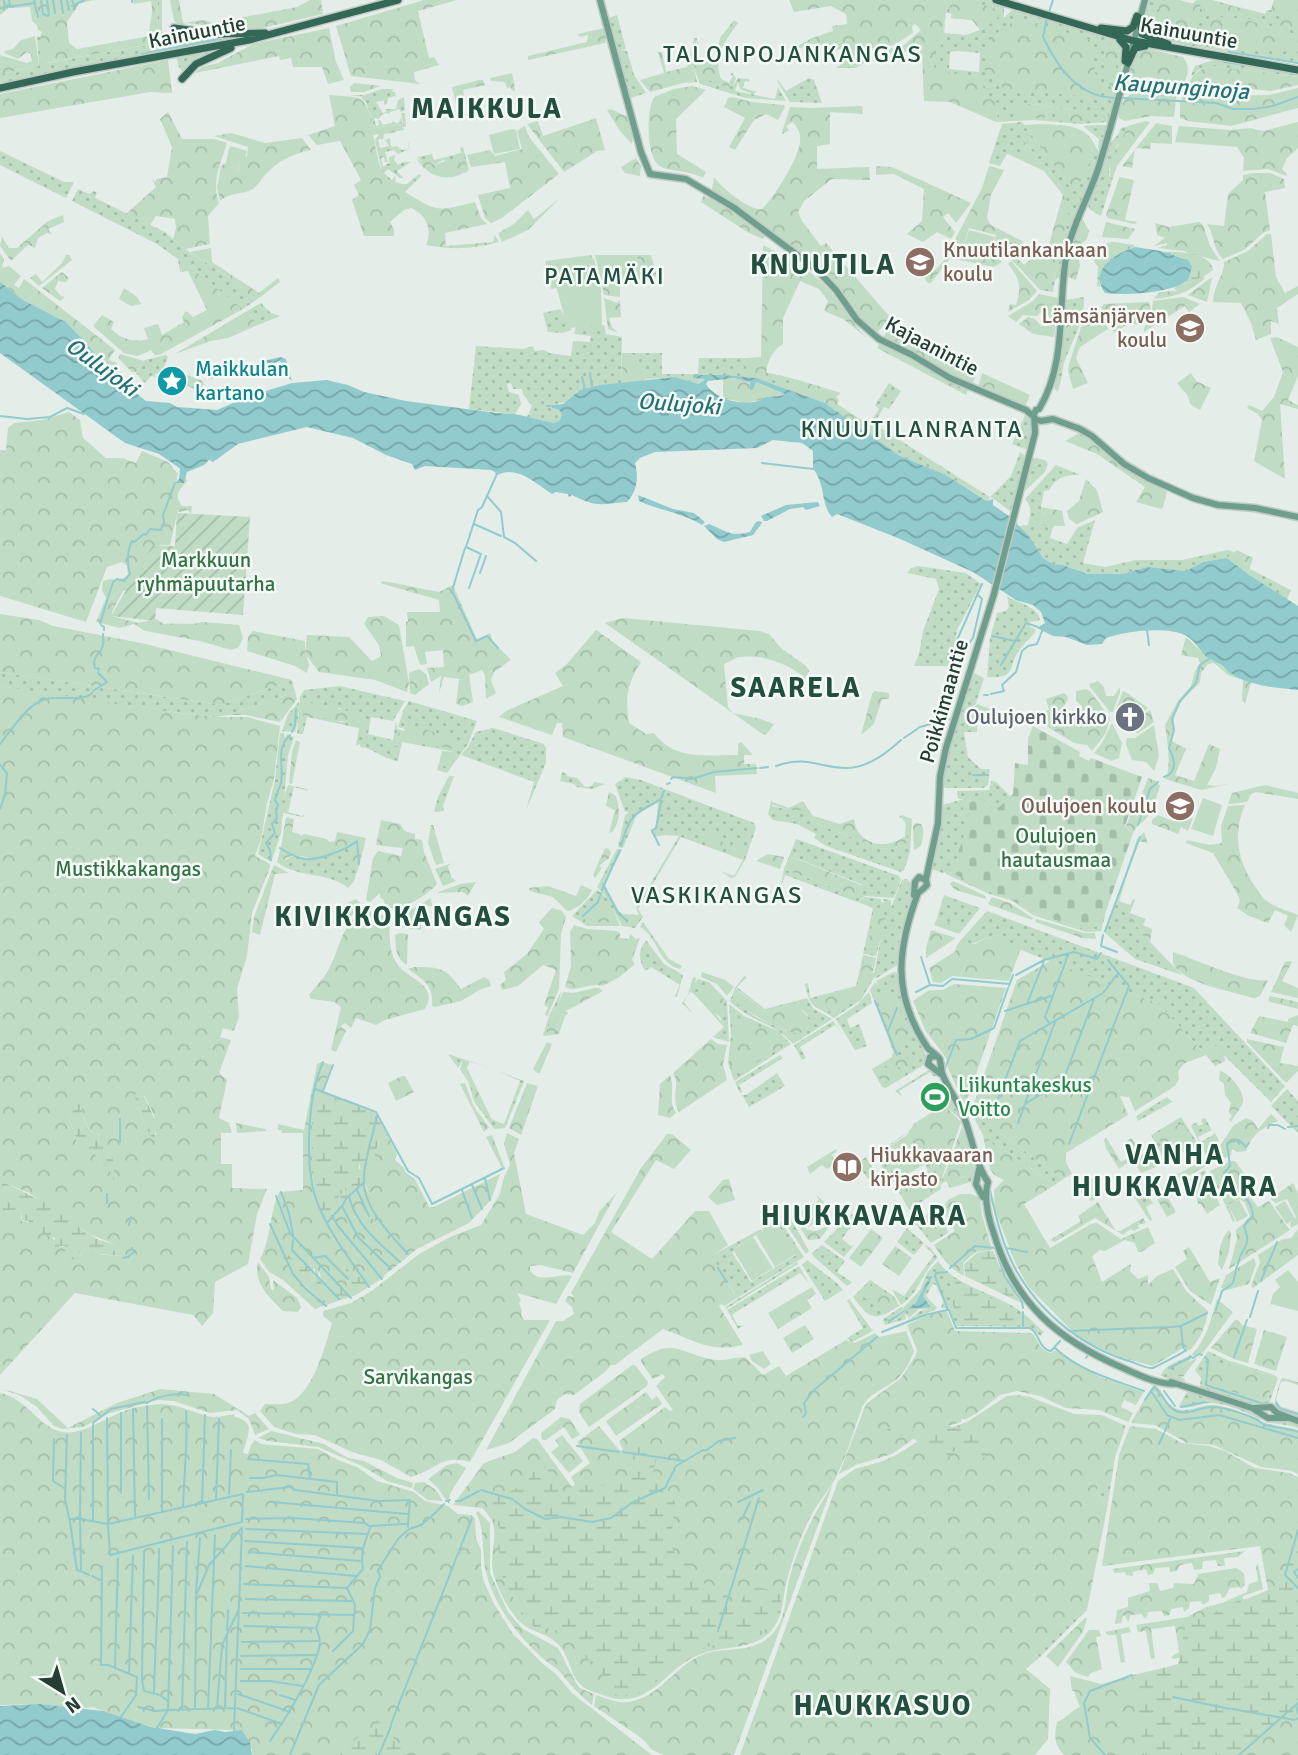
<svg xmlns="http://www.w3.org/2000/svg" width="1298" height="1755" viewBox="0 0 1298 1755" font-family="Signika,sans-serif">
<style>
.grass{fill:url(#grass-dots);fill-rule:evenodd}
.forest{fill:url(#forest-crowns);fill-rule:evenodd}
.wetland{fill:url(#wetland-marsh)}
.cemetery{fill:url(#cemetery-stones)}
.park{fill:#c0dcc4}
.garden{fill:url(#garden-furrows)}
.water{fill:url(#water-waves);fill-rule:evenodd}
.lines{fill:none;stroke-linecap:round;stroke-linejoin:round}
.stream{stroke:#91cbce;stroke-width:2}
.major-casing{stroke:#c2c9c6;stroke-width:9}
.highway-casing{stroke:#c2c9c6;stroke-width:10}
.major{stroke:#6d9f8c;stroke-width:6}
.highway{stroke:#336857;stroke-width:7}
.labels{text-anchor:middle;dominant-baseline:central;stroke-width:5;stroke-linejoin:round;paint-order:stroke}
.street-label{font-size:21px;fill:#253e34;stroke:#f5faf7}
.education-label{font-size:21px;fill:#785e54;stroke:#f5faf7;text-anchor:start}
.culture-label{font-size:21px;fill:#0d838f;stroke:#f5faf7;text-anchor:start}
.park-label{font-size:21px;fill:#327244;stroke:#f5faf7}
.worship-label{font-size:21px;fill:#5b616d;stroke:#f5faf7;text-anchor:end}
.leisure-label{font-size:21px;fill:#27864d;stroke:#f5faf7;text-anchor:start}
.water-label{font-size:23px;font-style:italic;fill:#237176;stroke:#f5faf7}
.quarter-label{font-size:24px;letter-spacing:2px;fill:#224f3f;stroke:#f5faf7}
.district-label{font-size:28px;font-weight:bold;letter-spacing:2px;fill:#224f3f;stroke:#f5faf7}
</style>
<defs>
<pattern id="grass-dots" width="8" height="8" patternUnits="userSpaceOnUse" patternTransform="scale(1.75)"><rect width="8" height="8" fill="#c0dcc4"/><path d="M2 2h.1M6 6h.1" fill="none" stroke="#a5bea9" stroke-width="1.8" stroke-linecap="round"/></pattern>
<pattern id="forest-crowns" width="20" height="18" patternUnits="userSpaceOnUse" patternTransform="scale(1.75)"><rect width="20" height="18" fill="#c0dcc4"/><path d="M2 6a3 3 0 1 1 6 0M12 15a3 3 0 1 1 6 0" fill="none" stroke="#a5bea9"/></pattern>
<pattern id="wetland-marsh" width="20" height="14" patternUnits="userSpaceOnUse" patternTransform="scale(1.75)"><rect width="20" height="14" fill="#c0dcc4"/><path d="M1 5h8M5 5V1M11 12h8M15 12V8" fill="none" stroke="#a5bea9"/></pattern>
<pattern id="cemetery-stones" width="16" height="16" patternUnits="userSpaceOnUse" patternTransform="scale(1.75)"><rect width="16" height="16" fill="#c0dcc4"/><path d="M2 7V4a2 2 0 0 1 4 0v3zM10 15v-3a2 2 0 0 1 4 0v3z" fill="#a5bea9"/></pattern>
<pattern id="garden-furrows" width="10" height="10" patternUnits="userSpaceOnUse" patternTransform="scale(1.75)"><rect width="10" height="10" fill="#c0dcc4"/><path d="M-1 1l2-2M0 10L10 0M9 11l2-2" fill="none" stroke="#a5bea9"/></pattern>
<pattern id="water-waves" width="16" height="10" patternUnits="userSpaceOnUse" patternTransform="scale(1.75)"><rect width="16" height="10" fill="#91cbce"/><path d="M0 5q4-4 8 0t8 0" fill="none" stroke="#76a6a8"/></pattern>
</defs>
<rect width="100%" height="100%" fill="#e5ede8"/>
<path class="grass" d="M158,0H162V32L169,41L171,51L0,83V74L39,66L37,37H40L43,60L47,63L158,43L160,40L157,28Z
M948,0H991L1004,5V18L1013,9L1022,10L1120,42L1124,46V56L1109,122L1080,124L1034,120L996,122L999,108L934,73L919,47L918,45L941,46ZM946,13H952L951,18L972,20L980,30L966,35L944,33ZM958,51L980,53L979,72L949,69L950,52ZM1023,103L1078,110L1083,119L1098,118L1059,120L1054,111L1043,113L1010,108Z
M1147,0H1179L1193,4L1196,0H1212L1265,14L1267,10H1271L1274,0H1298V62L1190,46L1147,36L1141,29Z
M617,15L626,49H621L627,51L634,75L646,93L631,98V96L628,97L626,89L629,88L625,82L608,18Z
M175,31L248,35L175,50L173,35Z
M694,38H697L695,50L698,39L696,70L707,79L731,85L729,83L733,76L730,74L732,73L736,78L732,88L738,78L749,79L750,82L745,81L743,88L757,92L753,94L740,89L738,82L735,91L775,99L778,87L786,101L746,98L700,84L694,68L697,82L685,83L694,80L691,61L689,60Z
M239,44L225,49L183,73L179,67L176,57Z
M1214,60L1298,71V77L1211,66L1198,70L1192,76L1191,75L1195,66Z
M809,78L814,80L822,103L790,102L777,81L778,80L786,91Z
M382,89H394L391,91L395,92L396,96L388,98L387,104L384,105V100L376,102L383,113L386,112L385,109H396L398,100L404,97L405,110L401,112L399,109L390,112L389,114L387,113L381,115L379,119L374,118L376,126L379,125L378,120H380L383,125L392,123L393,121L396,123H399L401,117L402,124L374,128L366,102L361,98L363,97L349,95H364Z
M1022,122L1073,191C1083,180 1089,165 1093,151L1089,144L1090,137L1100,154L1061,276L1055,280L1053,292L1040,290L1011,259L1015,256L1013,259L1044,284L1051,282L1055,277L1068,210L1067,203L1063,189L1025,142L1026,154L1020,156L1014,151L1010,155L1007,154L1000,166L989,163L1002,124Z
M1097,125H1108L1103,138L1097,135L1103,139L1101,151L1098,148L1099,139L1083,126Z
M1128,126L1123,140L1117,145L1109,170L1111,184L1101,216L1089,209L1088,204L1097,184L1109,144L1118,135L1121,128Z
M395,129V133L384,134L383,139H378L380,148L389,146L385,140L390,138L391,147L397,146L402,150L409,149L408,140L410,151L409,149L398,154L394,150L385,152L388,162H385L384,157L381,158L383,167L388,163L390,164L389,157L395,155L394,160L398,165L403,162H411L397,171L403,178H400L388,169L384,173L392,180L395,176L396,185L383,176L375,140L381,131Z
M463,147L469,170L463,174L468,169L443,160L434,165L422,163L418,157L432,154L434,160L461,153L460,148Z
M0,151L64,182H74L66,198L0,165Z
M78,189L89,194L94,191L97,193L95,198L165,232L185,249L233,280L255,301L243,309L189,266L181,269L182,272H180L178,259L157,244L72,201Z
M591,255L594,261L556,288L551,289L545,261Z
M1084,297C1085,318 1075,336 1067,355C1061,367 1063,381 1057,392L1054,387L1055,380L1053,377L1064,335L1066,300Z
M261,303L271,313L280,316L258,325L247,311Z
M560,309L572,330L562,333L548,332L543,313Z
M604,325L606,334L622,337L621,383L580,390L565,402L552,405L553,409L559,410L562,414L560,420L554,423L527,417L532,406L523,394L522,389H513L511,383L507,384L509,392L519,395L521,404L515,414L469,409L476,346L523,349L533,346L535,351L544,350L549,353L571,356L573,341L590,342L591,336L574,334L576,327Z
M632,353H662V374H698L699,358H746V377L694,376V378H705L699,384L675,377L646,379L643,369L634,365Z
M166,355L168,357L161,375L156,373L155,378L152,375L145,383L136,373L145,360Z
M765,372L795,379L791,391L766,382Z
M188,375L203,381L204,384L200,391L184,385Z
M889,383L901,391L889,409L884,407L874,424L990,497L1011,476L1020,452L1024,455V466L1011,512L994,499L990,497L988,501L944,474L900,456L864,431L879,409L875,405Z
M1026,413L1032,418L1034,428L1028,447L1025,449L1012,444Z
M1036,458L1045,460L1048,464L1045,472L1024,492L1032,459Z
M1056,465L1080,475C1064,475 1058,477 1049,490L1044,491L1041,507L1045,517L1038,522L1052,530L1050,538L1067,544L1077,528L1095,520L1083,563L1105,567L1136,560H1182L1228,550L1234,552L1227,558L1203,562L1186,571L1147,567L1122,574H1087L1063,565L1053,564L1043,558L1019,526L1028,525C1030,514 1033,508 1025,499Z
M918,566L966,573L981,584L957,630L951,666H914L919,654L923,631L939,589L936,579L907,573L911,568Z
M1250,569L1291,590L1287,599L1248,574Z
M1007,596C1019,604 1036,605 1040,619L1038,621L1029,622L1030,627L1036,630C1032,638 1026,641 1021,648C1006,666 1019,679 987,677L990,639L997,613L1006,611L1009,607Z
M0,672L221,705L292,680L295,692L230,715L215,717L121,706L0,686Z
M974,673L984,678L976,703L967,719L977,704L1005,715L989,710L977,722V732H964L968,757L981,769H990L988,785L983,788H945L942,783L947,748Z
M340,686L405,701L393,721L371,717L368,734L393,740L396,720L397,729L404,731L405,729L398,727L404,709L409,701L477,721L468,744L447,773L437,770L439,763L447,767L457,755L455,752L402,742L398,761C383,759 372,748 360,747V744L356,746L359,728L307,717L303,734H297L300,697L304,690ZM340,708L364,725L348,720L341,722L318,715H308Z
M299,702V718L295,732L282,731L288,714Z
M493,728L544,744L546,748V763L526,810L534,782L461,755L469,745L476,732Z
M280,733H284L285,738L287,734L294,737L288,755L281,833L271,862L258,854L275,780Z
M562,772L567,774V776L577,778L585,787L592,786L594,782L605,784L592,789L577,787L574,784L560,781Z
M449,776H454L443,806L444,811L434,812L438,797Z
M626,777L641,780L754,823L756,828L745,860L735,877L731,878L720,871L734,876L743,860L681,837L638,909L643,917L635,928L622,926L612,907L620,926H587L572,916L597,890L607,898L597,887L617,849L622,850L604,884L619,911L622,914L639,915L636,908L679,836L666,835L654,837L650,830L656,827L658,803L637,814L623,848L618,847L625,815L629,812H625L615,784Z
M991,781L996,782L1050,836L1105,916L1101,931L1086,932L1033,915L1011,900L989,894L946,874L945,872L943,873L931,869L943,815L942,805L964,799H958L957,791L989,790ZM964,836L1084,929L1033,913L1009,898L992,893Z
M288,785L307,789L308,791L294,787L288,812L302,816L304,814L303,817L283,813L284,796Z
M772,799V806L789,810H800L815,823L879,848L892,849L906,844L909,822L899,817L902,815L912,819L910,852L904,870L901,872L826,846L814,838L816,834L797,824L773,820L768,814Z
M796,839L899,876L901,880L894,898L865,896L857,902L785,875L780,891L784,869ZM790,858L798,859L863,885L853,895L786,870Z
M357,840L348,859L356,867L359,866L354,881L348,888C328,871 299,879 277,862L281,847L288,851L285,860L294,855L306,858Z
M906,879L913,884V896L900,936L897,965L877,978H874L861,1000L834,1018C815,1005 810,1010 805,984L808,983L810,998L856,986L863,955L876,958L873,972L874,974L881,938L876,956L863,954L873,908L858,902L865,897L881,899V902L884,903L883,899L891,900V908L902,880ZM874,959L871,974L834,1014L818,997L857,986Z
M944,895L980,908L964,928L937,918Z
M1116,902L1150,942L1182,975L1135,959L1104,932Z
M987,911L1194,988L1285,1086L1271,1102L1214,1045L1202,1051L1159,1004L988,937L954,952L959,942Z
M646,940L664,964L683,975L677,997L661,987L675,996L680,985L651,967L645,971C638,958 638,952 646,940Z
M894,972L897,973L906,1015L928,1059L922,1066L886,1088L882,1087L872,1069L892,1057L893,1051L870,990L875,982L879,987L876,981Z
M744,976L747,977L737,987L765,1009L807,998L814,1009L832,1019L793,1044C776,1023 748,1021 730,1001L735,988ZM737,989L766,1012L801,1002V1009L808,1015L786,1031L756,1017L732,1000Z
M693,977L696,978L695,983L698,979L709,982L727,1001L729,1042L713,1037L724,1027L694,994L690,992L684,1002L692,1013L682,1003L688,995ZM707,984L724,1001L721,1021L717,1016Z
M561,991L560,999L547,1031H557L562,1013L567,1011L568,1014L565,1016L559,1034L545,1036L543,1035L549,1016Z
M869,992L872,1003L847,1019L850,1028L859,1024L867,1046L855,1050L836,1019L857,1005Z
M729,1004L744,1016L778,1031L791,1044L734,1081L728,1063L731,1035Z
M833,1021L843,1035L835,1025L800,1047L806,1058L802,1060L794,1045Z
M448,1054L495,1070L470,1061L468,1065H465L464,1071C481,1095 470,1114 504,1124L520,1081L497,1071L524,1081L505,1128L494,1129L474,1101L468,1081L460,1069L463,1060L458,1068Z
M780,1055L783,1058L739,1085L743,1092L740,1093L735,1082Z
M932,1068L939,1073C954,1102 983,1148 974,1181L950,1188L946,1181L940,1185L941,1189L909,1210L898,1190L928,1171L925,1164L894,1182L889,1180L877,1157L880,1151L908,1132L915,1123L952,1100L942,1079L938,1075L934,1077L930,1072L899,1091L902,1096L895,1091ZM945,1106L962,1120L975,1168L957,1181H950L946,1171L940,1183L945,1169L929,1155L922,1162L897,1171L898,1165L889,1146Z
M777,1073L785,1086L749,1107L742,1095H746Z
M1287,1089L1298,1101V1133L1271,1106Z
M1167,1097L1172,1102L1138,1121L1136,1116Z
M971,1112L1063,1179L1055,1185L983,1135Z
M1181,1117L1198,1144L1166,1162L1151,1135Z
M1205,1118L1212,1130L1198,1137L1200,1142L1213,1135L1214,1132L1219,1140L1209,1155H1206L1191,1126L1196,1122L1199,1126L1203,1124L1201,1120Z
M866,1157L878,1177L868,1179L857,1163Z
M1142,1189L1153,1203L1146,1207L1152,1219L1150,1221L1133,1195Z
M935,1209L946,1226L948,1233L931,1243L915,1223Z
M787,1212L809,1251L806,1254L781,1217Z
M852,1214L867,1227L866,1228L856,1220L842,1239L851,1246L854,1245L844,1257L824,1242Z
M779,1219L804,1257L724,1306L722,1304L735,1294L711,1256L761,1229L762,1231L733,1250V1254L751,1282L796,1255L777,1223L763,1230L762,1229Z
M907,1228L924,1243L914,1255L897,1242Z
M822,1245L845,1261L837,1272L852,1282L847,1286L813,1256L812,1253Z
M928,1245L927,1247H930L938,1258C921,1272 920,1293 901,1305L893,1291L894,1290L904,1296L934,1255L925,1246Z
M807,1260L837,1283L843,1290L825,1301L802,1265Z
M938,1261C954,1285 990,1292 1014,1307C1025,1313 1034,1323 1044,1332L1040,1336L1031,1327L956,1326L949,1309L941,1308L943,1301L936,1285L933,1284L926,1296L937,1308L935,1310L894,1326L910,1319L920,1311L928,1309H919L909,1318L905,1312L906,1319L885,1325L883,1319L901,1307L903,1308L920,1290L927,1273ZM931,1275L933,1277L923,1296L931,1306L908,1309L893,1321L888,1320L915,1304Z
M797,1262L798,1264L726,1309L725,1307Z
M799,1266L809,1283L800,1273L736,1312L732,1315L738,1326L744,1325L738,1329L727,1310Z
M870,1280L895,1297L899,1306C875,1321 871,1321 853,1297Z
M849,1299L873,1331L852,1342L847,1338L863,1328L847,1301Z
M1208,1351L1227,1360L1274,1375L1278,1378L1269,1404L1256,1407L1200,1387L1201,1378L1195,1370ZM1210,1361L1223,1368L1230,1363L1273,1376L1268,1399L1264,1402L1208,1384L1206,1380Z
M1189,1356L1191,1359L1174,1374L1185,1379L1183,1384L1161,1376C1164,1364 1179,1362 1189,1356Z
M1283,1378L1298,1382V1385L1286,1381L1281,1382L1276,1399L1279,1406L1298,1412V1419L1276,1410L1275,1399L1281,1379Z
M1154,1384C1164,1390 1164,1403 1175,1408C1188,1414 1200,1404 1213,1405C1232,1406 1249,1417 1265,1423C1275,1426 1288,1427 1298,1430V1432L1277,1426H1266L1255,1419L1212,1407L1185,1413L1173,1411L1158,1391L1144,1400Z
M1192,1391L1298,1423V1428C1288,1424 1275,1425 1265,1421C1248,1414 1231,1404 1212,1403C1201,1402 1191,1410 1179,1407L1186,1393Z
M1099,1481L1111,1484L1107,1509L1096,1491V1484Z
M1079,1612L1082,1615L1040,1657L1033,1653L1059,1625L1073,1620Z"/>
<path class="forest" d="M0,0H93L79,4L67,22L69,43L77,49L149,36C149,23 154,14 151,1L134,4L133,0H158L157,28L160,40L158,43L45,63C40,56 38,38 42,32L38,30L37,25L32,21L30,7L9,8L0,15Z
M170,0H179L183,23L204,20L213,23L297,7L310,0H321L323,14L250,31L187,23L179,25L174,21Z
M424,0H457L418,11L429,58L434,57L439,65L414,72L415,80L420,84L351,76L336,26Z
M789,0H948L941,46L919,47L935,52L934,73L944,72L975,76L999,108L996,122L950,102L924,101L922,54L916,51L884,54L885,50L904,45L921,30L915,24L912,26L913,33L894,45L864,50L860,48L854,50L856,56L877,51V55L856,68H836L841,64L845,55L842,49L826,51L824,45L812,44L792,51L791,50L812,38L833,31L832,26L847,24L846,14L831,6L794,12Z
M951,0H972L1002,12L995,21L981,30L972,20L951,18L952,14L949,13Z
M1159,0H1179L1193,4L1196,0H1201L1199,20L1194,42L1166,36L1159,31Z
M1204,0L1261,13V19L1259,21C1239,14 1225,14 1204,14Z
M1274,0H1298V32L1289,27L1267,23L1265,17L1287,20V17L1274,15L1271,10Z
M1215,17C1231,17 1258,18 1269,32L1271,31L1270,27L1298,35V51C1276,52 1249,51 1227,44C1217,42 1213,32 1203,32V20Z
M1021,18L1091,40L1099,98L1002,88V75L985,76C987,35 987,38 1021,18Z
M734,20L738,23C725,41 713,56 721,79L729,83L730,88L708,80L707,84L701,83L696,70V60L714,63L720,38Z
M329,28L336,62L344,80L328,84L322,67H293L291,58L280,60L279,56L195,73L202,67L218,63L253,44Z
M604,28L606,38L605,43L528,60V56L587,42L588,35L579,37L578,34Z
M35,36L39,66L0,74V55L27,63L32,61L31,54L27,52L18,59L4,53L5,51L13,49L21,40Z
M1105,43L1114,46L1119,52L1112,90L1108,81Z
M1144,48L1183,57C1191,67 1188,76 1182,86C1168,90 1158,71 1139,79C1133,82 1129,90 1122,93C1126,79 1128,54 1144,48Z
M658,52H662L666,72L687,67L689,60H691L694,80L650,92L640,80L664,73Z
M168,60L172,93L150,92L0,118V94Z
M1211,66L1298,77V85L1271,91L1252,89L1200,92L1189,89C1189,75 1199,69 1211,66Z
M512,73L515,89L514,92L510,87L507,88L505,82L491,81L490,78Z
M479,80H483L485,85L463,90L464,96L462,97L466,117L459,118L452,87Z
M1148,81H1159L1177,91L1174,117L1151,116L1125,121L1119,118C1118,98 1132,96 1143,82Z
M354,83L381,86L364,92H351L350,87Z
M692,86L706,90L676,119L677,154L706,172L703,178C689,170 669,172 660,166C646,158 646,110 654,97L674,89Z
M1298,88V108L1231,126L1188,121L1180,118V104L1184,93L1216,96L1269,95Z
M329,95C364,98 364,93 374,128L403,124L401,113H405L406,127H403L404,130L373,135C379,158 377,185 407,184L419,174L421,176L405,192C439,213 437,211 475,202L481,218L487,224L445,233L446,246L493,242L495,235L499,242C474,249 451,250 426,245C433,230 426,214 411,208L404,210L390,222L394,229V236H364L352,200L359,195L354,185L361,180L340,141L317,145L308,135L335,126Z
M732,97L752,102L784,105L785,107L778,120L766,114L754,120L735,150L729,147L745,118L724,107L728,98Z
M1023,103L1078,110L1082,111L1084,119L1098,117L1097,119L1080,123L1059,120L1053,111L1044,113L1045,118H1019L1010,108Z
M862,106L863,114L830,112V144L817,146V169L869,167L870,180L832,179L804,201L798,212L802,221L821,246L826,243L890,317L878,332L860,317L820,268L712,190L714,177C722,188 749,211 762,209C774,198 799,157 800,142C801,133 798,129 793,122L786,126L789,130L783,134L782,132L790,107L811,108Z
M611,109L628,117L633,135L632,144L620,131L607,110Z
M168,112L182,139H214L227,143C221,163 211,182 219,203L208,216L210,244L185,249L173,239L176,228L175,219L156,216L150,225L126,214L156,187L152,179L156,182V179L167,177L172,147L160,119Z
M596,118L605,150L597,151L564,172L527,124L538,121L543,136Z
M1146,121L1150,122L1117,166L1111,184C1107,152 1118,151 1128,126Z
M1298,122V148L1287,158L1282,169L1287,174L1286,176L1268,169L1243,171L1244,158L1237,147L1175,142L1179,126L1229,130L1251,128L1263,131Z
M1156,123L1172,126V144L1151,143L1150,149L1135,148L1132,168L1122,166Z
M1039,124C1057,125 1077,123 1090,137L1089,144L1093,151C1089,166 1083,180 1073,191L1024,125Z
M525,126L529,137L559,174L502,218L491,223L485,218L478,195L510,188L505,162L471,167L467,155L490,150L495,156L522,149L517,131Z
M231,133L265,143L302,138L311,150C293,154 279,160 267,173C261,178 258,187 251,190C240,195 230,192 220,201L217,187L221,166L227,162L231,168L235,166L238,172L240,170L238,161L247,156L248,147L214,136Z
M1025,142L1063,189L1069,210L1055,277L1051,282L1040,287L1012,260L1015,256L1024,265L1049,244L1063,195L1044,171L1010,155L1014,150L1020,156L1026,154Z
M464,155L468,169C452,185 425,177 416,157L422,163L429,162L434,165Z
M636,158L641,166L640,176L625,173L621,167Z
M876,166L892,167L971,203L956,223L948,213L943,217L955,232L951,239L937,232L923,242L907,234L922,221L924,189L894,174L876,175Z
M989,166L1004,170L991,195L987,218L991,225L1024,242L1016,250L1008,248L1001,253L993,248L996,235L969,228L963,247L949,251L982,188Z
M1121,173L1120,177L1134,180L1125,220L1138,222L1134,224L1108,218L1106,215Z
M1254,173H1270L1284,179L1285,188L1265,192L1270,230L1263,233L1244,250L1223,259C1212,249 1215,235 1207,224L1224,226L1228,194L1243,180V175Z
M703,196L722,203L765,236L763,239L749,233L701,202Z
M560,198L528,230L502,242L498,233L514,224L528,210L534,219Z
M63,215L64,222L48,229L52,234L47,233L38,238L35,248L28,245L11,261L0,246L2,237L9,248H17L48,221Z
M1082,218L1089,231L1087,239L1077,248L1080,265L1076,280L1068,277C1067,258 1071,233 1082,218Z
M1106,222L1135,229L1128,239L1102,237Z
M1199,222L1203,225L1210,246L1220,261L1190,254L1184,251L1158,248L1167,245V243L1154,246L1165,238L1157,235L1155,223L1169,227Z
M1267,234H1271L1276,277L1285,293L1298,286V294L1277,308L1279,324L1271,321V334L1256,340L1251,323L1241,303L1213,302C1213,286 1225,274 1224,262L1248,251Z
M763,245C788,258 814,271 832,293C844,308 853,324 867,338L843,319L824,311L828,301L819,289L800,281L783,318V344C770,352 765,367 766,382L746,377V358L761,357Z
M211,248L212,262L259,293L278,278L280,282L255,301L233,280L190,252Z
M963,250L990,257L992,252L1002,262L994,267L950,258L930,284L926,281L925,277C944,267 940,256 963,250Z
M0,253L4,259L2,268L9,266L21,276L14,285L19,288L24,279L115,350L109,359L111,361L117,363V367L112,365L105,368L89,346L66,322L23,300L0,282Z
M66,255H69L72,260L39,286L30,278L36,274L42,282L62,263Z
M638,255H651L657,277L620,281V297L604,295L602,285L608,279L628,278L638,271V267L635,265Z
M1011,261L1037,291L1029,300L1008,312L1010,304L1016,305C1022,286 1020,279 1008,264Z
M183,264L189,266L243,309L159,355H155L151,350L137,356L124,353L93,326L102,315L114,322L111,329C122,339 133,343 148,339L144,328L158,324L162,335L184,322L182,317L186,311L193,317L207,310L188,271L182,272L181,265Z
M62,272L69,278L66,282L58,281L55,289L61,296L65,297L60,301L42,288Z
M1203,277L1205,278C1189,293 1174,297 1153,299L1160,292L1177,291L1174,288L1177,286Z
M1212,278L1207,302L1188,295L1209,279Z
M1039,294L1059,298L1054,337L1033,334L1019,324L1028,317L1035,319L1041,326H1047L1051,319L1046,312L1040,313L1037,316L1023,315L1016,322L1008,316L1033,301Z
M1183,297L1200,304L1189,312L1185,306L1144,332V328L1151,317L1153,301Z
M604,298L617,303L620,300L621,317L609,318L612,327L618,333L608,329Z
M1149,302L1151,311L1141,310L1136,313L1139,322L1148,316L1143,326L1130,323L1114,333L1101,307L1104,304Z
M1097,306L1108,329L1080,347L1076,358L1088,383L1073,389L1068,371L1069,364L1084,318Z
M247,311L258,325L228,338L211,341L175,354Z
M890,327L928,355L977,372L973,383L964,382L885,339L884,336Z
M1277,337L1298,347V376L1288,400L1298,405V409L1280,404L1285,479L1254,461L1262,420L1258,414L1247,408L1249,405L1262,411L1274,397L1283,372L1270,338Z
M880,343L915,359L968,390L966,395L877,348Z
M622,353H632L634,364L643,369L646,379L641,382L621,383Z
M120,354L144,361L136,372H132L118,358Z
M982,373L1030,395L1025,407L978,388Z
M1191,373L1196,381L1211,388L1200,410L1190,404L1188,396L1177,383Z
M723,378L745,379L751,385L755,382L786,394L746,403L723,398Z
M795,379L841,393L836,397L839,400L837,404L869,425L864,431L825,403L791,391Z
M69,412L80,420L83,438L106,458H122L136,463L142,451L168,462L178,474L176,483H184V477L187,481C180,490 173,494 182,506H192L191,514L188,510L179,512L178,510L170,545L152,546L127,590L123,591L112,612V616L138,623L156,619L164,624C176,622 191,626 202,622L239,625L243,638L239,647L231,650L200,641L145,631L134,624L120,628L96,622L106,598L102,590L103,581C112,577 121,582 128,575L127,566L122,562L107,567L86,622L0,596V450L6,451L8,428L14,423L43,420Z
M1081,432L1123,467L1162,488L1167,492L1163,507L1161,509L1136,502L1145,487L1097,454L1065,441Z
M1086,479L1097,490L1103,512L1077,524L1069,519L1067,511L1079,501Z
M1041,507L1062,511L1065,526H1054L1052,530L1038,522L1039,517L1045,516Z
M1237,550L1253,558L1248,574L1227,558Z
M383,581L439,592L453,585L477,640L490,633L493,642L511,660L494,672L491,680L496,693L486,699L485,675L482,670L469,675L473,702L462,706L456,704L459,679L444,677L439,693L441,676L431,682L427,668L444,667L443,650L425,652L427,664L420,665L414,646L406,647V622L408,621L407,612H440L439,600L380,583Z
M0,614L39,620L53,626L141,643L292,680L221,705L0,672Z
M384,616L399,625L409,683L407,692L375,680L319,672L306,655L309,665L307,673L295,666L247,651L248,636L253,631L305,641V654L307,635L349,637L372,661L381,656L379,645L364,624L368,617Z
M623,618L760,631L769,634L781,648L806,666L809,671L805,678C792,665 759,653 740,657C735,658 729,662 724,664L728,707L733,713L761,719L774,724L766,735H764L605,623Z
M596,630L641,662C627,685 625,696 629,723L646,734L654,733C674,761 708,755 738,755V744L741,742L753,755H744V764H756L757,774L715,776L716,793L563,737L562,723H557L552,735L499,717L506,711L563,686L555,673L566,665Z
M1186,637L1209,659L1215,660L1230,673L1251,682L1245,704L1242,700L1243,680L1228,675L1214,663L1208,664L1201,673L1200,682C1191,693 1176,702 1174,719C1173,727 1175,732 1172,741L1186,749L1175,775L1194,781L1209,744L1220,749L1216,768L1207,785L1216,786L1233,783L1201,790L1165,779C1172,770 1167,737 1165,725L1178,701L1191,686L1195,671L1200,663L1198,658L1181,655Z
M419,669L426,674L429,684L415,695L410,693L409,673Z
M1098,681L1104,687L1106,696H1114L1120,687V692L1113,712H1110L1090,687L1089,684Z
M0,686L171,712L215,717H247L280,726L274,779L267,803L261,839L255,856L270,864V867L252,913L247,956L237,989L239,1016L234,1031L223,1028L220,1037L231,1040L219,1073L227,1080L219,1118L229,1123L232,1133H221V1164H232V1188L267,1189L257,1214L248,1264L215,1282L213,1313L202,1326L193,1315L75,1293L0,1375V1201L5,1212L18,1209L22,1210L21,1221C35,1221 53,1234 59,1247H68L70,1250L65,1252L73,1256L79,1249L81,1256L82,1251L86,1250L90,1254L122,1256L125,1254L114,1244L89,1234L29,1193L5,1183V1177L0,1175ZM135,1094L144,1095L154,1115L156,1136L153,1138L140,1115L141,1110ZM82,1096C80,1109 84,1125 94,1134H99L107,1156L109,1158L113,1156L101,1164L92,1148L77,1147L75,1132L69,1120L78,1097Z
M1086,689L1090,691L1110,718L1106,733L1092,751L1087,745L1074,743L1043,724L1025,718L1049,710L1046,699L1064,693L1068,697C1067,705 1060,706 1066,715L1075,716L1081,711L1082,706L1076,701V691Z
M875,691L889,693V699H882L874,724L861,735L872,694Z
M1123,691L1127,693L1148,708L1139,715L1136,711L1116,709Z
M295,692L297,699L280,722L246,715H230Z
M303,701L362,714L367,720L364,725L357,727L348,720C334,724 319,714 303,716Z
M1150,710L1154,722L1137,734L1134,727L1139,718Z
M1112,723L1122,743L1119,758L1112,761L1094,753L1102,743Z
M409,724L450,737L460,743L463,742V746L458,750L403,740L399,746H392L399,732H408Z
M1154,725L1159,756L1154,771L1146,762L1132,760L1126,744L1127,738H1135Z
M296,740L300,742L292,784L289,783L292,752Z
M442,751L455,752L457,755L447,767L439,763Z
M1148,778L1156,781L1160,786C1155,800 1152,818 1138,825L1133,833L1126,826L1132,811C1140,809 1143,805 1145,795L1142,794Z
M1265,785L1298,793V799L1256,792L1251,794L1247,802L1228,804L1232,793Z
M609,792L616,796C620,810 621,820 612,832L609,833L615,810L606,806Z
M803,801L813,816L840,824L854,819C857,845 886,851 905,836L906,824L902,818L909,822L906,844L892,849L879,848L815,823L800,810H789L770,804L772,802L789,808Z
M1245,805C1232,834 1238,864 1257,889C1260,893 1263,899 1267,901C1276,908 1288,911 1298,915L1291,932L1284,925L1288,916L1275,910L1268,923L1249,916L1237,908L1240,901L1238,895L1213,853L1186,843L1187,840L1210,845L1222,843L1221,826L1228,806Z
M1158,815L1173,821L1193,818L1188,831L1181,827L1178,834L1152,824V820Z
M286,817L294,819L292,832L300,834L301,836L304,834L327,839L329,842L335,841L337,832L366,838L359,866L356,867L349,863L348,859L356,841L348,847L312,858L294,855L278,861L281,853L286,851L281,847Z
M685,819L695,827L700,828L704,833C712,834 713,837 720,841C727,845 737,844 744,847L746,851L741,854L702,841Z
M381,820L400,824L404,831L415,834V839L422,840L424,852L437,884C426,897 405,908 387,909L383,899L380,898V893L370,902L366,900L373,858L378,851L401,856L403,848L376,845Z
M916,823L921,824C925,831 923,838 921,846L914,850L913,826Z
M431,825H433L444,863L436,865L428,843Z
M1144,832L1148,843L1138,841L1119,901L1130,905L1133,899L1135,900L1130,913L1146,919L1143,925L1152,929L1150,942L1116,902L1137,839Z
M605,848L609,849L611,853L609,858L599,866L602,868L595,878L593,875Z
M768,854L784,857L780,869L756,861Z
M790,858L797,859L863,886L859,894L853,895L786,870Z
M452,863L448,866L451,877L456,881L443,886L435,869Z
M274,865L289,873L275,874L260,935L252,932L254,917Z
M953,881L986,896V899L955,890L950,884Z
M476,882L468,896L463,892L436,893L460,884Z
M581,885L592,890C588,899 577,910 567,911L553,897L530,891L529,888L548,886L576,896Z
M992,897L1010,903L1033,918L1032,920L988,904Z
M430,898L433,906H421V930L398,927L397,915L419,906Z
M356,899L361,904L344,925L342,909L344,905Z
M602,900L607,904L616,922H585V918Z
M552,908L562,911L566,917L561,934L559,989L547,1017L545,1014L548,1007L544,1005L556,970L543,965L518,986L502,990L500,985L506,980L504,972L527,954L544,929L539,922Z
M366,910L389,917C390,931 388,950 396,962C406,980 440,983 425,1009L385,1020L376,1025L356,1018L351,1028L345,1023L341,1026L346,1031L336,1052L331,1050L341,1007L334,1002L311,999L309,995C316,986 325,977 330,967C340,947 343,920 366,910Z
M875,910L886,915L874,954H869L867,951Z
M937,918L964,928L959,934L934,925Z
M1036,919L1085,933H1095L1096,939L1082,938L1035,922Z
M643,922L669,959L682,966L680,969C658,964 658,937 640,927Z
M574,925L587,929L617,931L620,933V938L629,939L630,934L636,939L640,938L632,960L635,964L618,978L602,986C590,982 578,993 565,987L571,966L570,932Z
M931,930L956,938L926,958V948Z
M400,933L408,934L407,965C395,958 396,947 395,935Z
M988,937L1021,948L1009,981L952,976L941,983L933,982L929,968L967,944H975Z
M1173,952C1194,959 1249,984 1268,980L1260,996L1255,998C1237,993 1180,983 1173,963C1173,962 1173,953 1173,952Z
M865,957L874,959L871,974L872,980L859,999L834,1014L818,1005V997L857,986Z
M1050,961L1159,1004L1202,1051L1214,1045L1224,1054L1225,1061L1215,1066L1206,1055L1185,1063L1178,1071L1179,1079L1175,1086L1135,1111L1129,1097L1120,1096L1128,1115L1066,1153V1162L1072,1174L1063,1179L971,1112L1017,980Z
M1289,961L1292,962L1282,981L1298,988V998L1271,992L1285,962Z
M415,967C441,967 446,968 461,989L484,977L489,980L491,986L479,990L461,1001L435,1007L432,1006C434,986 424,980 408,969Z
M702,972L725,980L734,987L727,996L717,984L701,977Z
M707,983L724,1001L723,1020L698,995Z
M954,984L1006,988L965,1106L948,1068L946,1058L925,1030L913,1001L929,990H943Z
M595,988H599L603,991L562,1013L557,1031L546,1032L563,992L573,993Z
M736,989L766,1012L801,1002V1009L813,1023C809,1028 805,1032 799,1033C787,1035 742,1009 732,1000Z
M885,996H892L901,1012L908,1038L894,1043C889,1029 879,1014 878,1000Z
M1270,996L1298,1002V1009L1270,1002L1268,1000Z
M730,1006L742,1019L779,1035L785,1041V1045L741,1072H734L729,1064L733,1036Z
M1298,1015V1026L1293,1025L1286,1043L1250,1033L1259,1016L1288,1022V1019Z
M711,1039L718,1044L727,1045L723,1064L727,1080L679,1112C670,1096 681,1085 673,1073Z
M1247,1039L1284,1047L1280,1063L1298,1066V1071L1286,1083L1247,1042Z
M547,1042L552,1044L540,1073H537L533,1069Z
M918,1055L916,1064L904,1071L890,1061L896,1056L899,1059L902,1057L912,1059Z
M321,1062L332,1065L322,1092V1105L312,1117V1175L314,1193L331,1212L334,1210L343,1214V1205L349,1195L347,1189L339,1200L338,1198L353,1178L360,1199L371,1201L358,1160L375,1151L381,1139L388,1136L397,1154L395,1160L404,1168L405,1172L415,1179L429,1207H434L500,1174L491,1200L469,1223L417,1249L381,1278L359,1277L350,1269L344,1267C349,1276 352,1281 345,1289L322,1284L320,1273L313,1268L315,1279L312,1282L309,1264L311,1256L294,1240L304,1263L298,1266L280,1248C288,1274 307,1288 326,1305L315,1309L283,1280L268,1271L260,1259C271,1240 269,1214 279,1192L303,1190V1133H282L281,1130H278V1124L304,1130L317,1064Z
M465,1064L468,1065L467,1068L492,1120L491,1122L477,1105L469,1078L464,1071Z
M881,1064L888,1069L894,1066L903,1072L883,1084L873,1069Z
M1220,1071C1229,1073 1245,1091 1243,1102C1241,1108 1234,1117 1231,1122L1229,1119L1232,1116L1229,1112L1231,1103L1225,1095L1224,1084L1219,1080Z
M670,1075C676,1089 667,1100 676,1113L670,1118L658,1115L660,1084Z
M402,1076H405L414,1092L396,1101L388,1083Z
M465,1083L474,1107L489,1127L484,1132L460,1084Z
M527,1083L538,1086L521,1135L509,1128Z
M945,1106L961,1122L945,1169L929,1155L901,1176L897,1171L898,1165L891,1160L886,1149L907,1135L915,1124Z
M1271,1114L1278,1121C1263,1127 1250,1136 1246,1151L1237,1152L1232,1149L1231,1155L1212,1163L1210,1161L1233,1126L1246,1118L1253,1121L1258,1129Z
M236,1123L265,1129L267,1131L237,1133Z
M1183,1123L1193,1140V1145L1173,1156L1166,1152L1159,1138L1164,1132Z
M962,1127L968,1140L975,1168L957,1181H950L946,1171Z
M507,1133L519,1139L514,1153L526,1214L583,1235L595,1223L599,1212L617,1192L573,1273L540,1265L530,1266V1271C542,1285 558,1272 572,1276L556,1304L517,1293L521,1300L519,1303L522,1311L521,1315L524,1320H550L470,1462C440,1454 437,1470 411,1477L381,1460L352,1452L315,1435L296,1434L274,1427L260,1411L265,1404C272,1404 281,1405 288,1403C313,1395 325,1346 332,1323L323,1316V1311L351,1303L373,1290L419,1254L450,1237L481,1225L500,1194L503,1180L510,1164L504,1144Z
M667,1134H672L691,1150L674,1169L656,1160L611,1232L652,1259L695,1211H709L728,1245L712,1256L735,1295L719,1306L743,1345C709,1353 694,1340 663,1329L615,1365H611L605,1372L574,1395L565,1394L557,1400L555,1409L509,1443L486,1450L556,1321H563L574,1314L572,1307L565,1301L568,1296L574,1297L571,1293L641,1168Z
M492,1135L504,1166L502,1168L486,1137Z
M983,1135L1055,1185L1024,1204L1050,1248L1091,1224L1097,1223L1121,1239L1148,1227L1155,1243L1141,1252H1138L1135,1243L1125,1240L1105,1251L1100,1250L1092,1256L1102,1282L1131,1264L1130,1271L1138,1279L1148,1275V1285L1157,1276L1173,1269L1186,1291L1208,1311C1206,1326 1200,1340 1189,1351L1185,1347L1153,1366L1120,1357L1093,1345L1075,1334L1028,1286L1015,1262L995,1210L994,1190L1004,1180L994,1175L990,1169Z
M1106,1137L1121,1162L1126,1159L1128,1162L1119,1169L1106,1148L1104,1140Z
M1131,1138L1147,1161L1156,1159L1159,1164L1156,1167L1141,1173L1123,1144Z
M1204,1159L1206,1166L1181,1180L1177,1175Z
M1231,1161H1235L1249,1180L1244,1184L1246,1192L1258,1207L1269,1201L1290,1230L1229,1269L1237,1239L1236,1230L1250,1217L1245,1203L1240,1199L1228,1205L1235,1221L1233,1222L1210,1171Z
M1205,1170L1220,1205L1207,1214L1201,1204H1198L1196,1193L1185,1189L1182,1184Z
M1152,1173L1163,1190L1155,1195L1145,1177Z
M929,1175L936,1186C931,1196 919,1201 909,1206L903,1198L902,1190Z
M1096,1176V1186L1099,1191L1094,1200L1091,1201L1085,1194L1073,1189Z
M729,1179L735,1200L717,1205L708,1197L723,1180Z
M1293,1183L1298,1193V1224L1291,1228L1290,1224L1296,1217L1287,1199L1276,1203L1270,1199Z
M960,1194H971L980,1198L982,1215L992,1250L976,1252L963,1263L964,1276C950,1269 942,1258 934,1245L955,1231L942,1209L948,1200Z
M1166,1194L1176,1212L1167,1217L1157,1199Z
M1098,1202L1116,1231H1120L1143,1218L1146,1223L1138,1225L1139,1228L1134,1231L1130,1229L1123,1235L1095,1218L1055,1242L1050,1240L1081,1221L1078,1216Z
M934,1214L943,1227L937,1224L934,1226L939,1235L931,1240L925,1232L930,1217Z
M797,1216L807,1230L816,1231L831,1224L820,1239L808,1240L801,1229Z
M871,1229L883,1238L861,1267L849,1258Z
M1298,1229V1255L1253,1288L1251,1286L1260,1262L1258,1255L1283,1239L1291,1238Z
M1229,1230L1231,1233L1229,1252L1222,1270L1218,1264C1220,1250 1219,1241 1229,1230Z
M895,1246L912,1258L899,1276L882,1264Z
M1189,1247L1210,1282L1220,1278L1211,1305L1190,1291L1175,1267L1187,1259L1183,1251Z
M1254,1258L1256,1264L1249,1284L1227,1290L1221,1288L1226,1275Z
M258,1262L269,1277L271,1289L274,1290L273,1280L297,1298L301,1307L298,1312L283,1311C269,1297 253,1283 258,1262Z
M872,1283L894,1298L883,1311L861,1295Z
M812,1287L816,1294L807,1300L812,1308L778,1329L768,1313Z
M1217,1299L1233,1312L1203,1353L1193,1356L1192,1354C1207,1339 1211,1319 1217,1299Z
M947,1311L955,1331L1032,1333C1039,1340 1038,1350 1051,1353L1055,1350L1100,1377L1144,1392L1136,1405L1124,1400L1121,1407L1133,1413L1128,1422L1099,1410L1066,1408L1040,1396L1017,1391L1000,1395L977,1413L966,1419H961V1422L919,1435L892,1454L856,1465L839,1474L866,1404L901,1378L916,1355L917,1350L907,1325L925,1316Z
M1235,1320H1238L1242,1325L1257,1329L1248,1363L1234,1359L1211,1348Z
M805,1325L814,1339L792,1353L783,1338Z
M1264,1330L1287,1337L1276,1371L1254,1364Z
M906,1331L914,1351C911,1359 906,1371 899,1377C887,1389 871,1391 862,1407C854,1430 847,1455 836,1477C830,1489 820,1500 813,1512C802,1532 794,1555 788,1576C782,1596 785,1615 771,1631C753,1651 724,1645 701,1654C664,1668 651,1711 605,1696C597,1693 587,1691 581,1685C569,1674 570,1655 558,1644C546,1632 528,1632 517,1619C507,1607 497,1588 493,1572C488,1546 505,1529 482,1508L453,1505L484,1463L515,1452L533,1438L537,1439L572,1487L575,1485L571,1477L590,1463L577,1442L599,1426L620,1451L623,1450L619,1441L665,1407L670,1411L673,1410L656,1386L665,1377L663,1374L653,1379L641,1362V1359C675,1336 682,1355 716,1360C726,1361 735,1357 745,1357L763,1375L779,1366L786,1376L846,1340L855,1343L875,1333L879,1337Z
M763,1351L771,1364L764,1369L752,1361L749,1355Z
M1197,1358L1183,1377L1174,1375C1177,1364 1190,1362 1197,1358Z
M1209,1360L1223,1368L1230,1363L1273,1376L1268,1399L1264,1402L1208,1384L1206,1380Z
M632,1365L636,1366L648,1382L647,1386L589,1427L579,1412L580,1404Z
M2,1389L37,1399L68,1428L117,1403L160,1389L214,1394L249,1416L255,1413L269,1429L255,1435L249,1419L237,1410L210,1413L174,1401L158,1400L110,1413L83,1427L62,1429L54,1426L37,1407L21,1396Z
M1158,1391L1164,1402L1173,1411L1185,1413L1212,1407L1255,1419L1263,1425L1276,1426L1298,1433V1474L1289,1470L1261,1467L1214,1445L1187,1443L1155,1425L1131,1423L1144,1400Z
M646,1392L652,1400L657,1396L662,1404L616,1436L606,1421Z
M0,1393C28,1399 38,1427 62,1432C84,1436 110,1414 133,1408C145,1406 159,1403 171,1405C185,1407 198,1415 213,1417C219,1417 227,1415 234,1414L235,1417C258,1422 246,1438 243,1453L248,1454L251,1445L255,1440L261,1444L318,1449L340,1461L357,1467L377,1481L414,1492L425,1501L448,1506L458,1514L472,1515L475,1519L476,1538L481,1550V1567L484,1582L494,1604L513,1634L543,1664L556,1674L573,1694L652,1755H252V1749L234,1730L157,1728L125,1720L93,1707L80,1709L40,1704L0,1705Z
M1018,1395L1030,1397L1074,1414L1102,1415L1126,1426L1115,1457L1111,1484L1099,1482L1096,1484V1491L1107,1509L1087,1610L1082,1615L1079,1612L1073,1620L1059,1625L1033,1653L1040,1657L1026,1669L1050,1689L1048,1739L1035,1755H740L838,1481L855,1469L883,1461L898,1454L924,1437L967,1422L1007,1396Z
M561,1417L570,1419L580,1435L572,1439L564,1427L546,1440H542L541,1433Z
M1130,1426L1156,1429L1182,1443L1209,1446L1225,1451L1255,1468L1289,1473L1298,1477V1755H1064C1054,1743 1054,1737 1057,1722C1066,1719 1071,1710 1080,1707L1074,1691H1072L1070,1676L1101,1684L1245,1647L1250,1598L1268,1590L1260,1546L1102,1566L1119,1455Z
M271,1431L324,1444L348,1458L364,1461L397,1478L413,1483L412,1488L387,1481L362,1466L318,1447L268,1441L258,1438Z
M562,1435L583,1461L569,1473L551,1452L559,1446L555,1440Z
M457,1463L466,1468L450,1494L449,1504L437,1487L428,1479L447,1465Z
M424,1482L436,1490L443,1501L428,1500L413,1489L415,1483Z
M833,1484L734,1755H664L652,1750L643,1739L594,1706L596,1695C608,1699 620,1705 633,1701C662,1694 676,1665 704,1654C727,1646 755,1655 774,1632C787,1616 785,1595 790,1576C799,1543 814,1513 833,1484Z
M478,1511L490,1523V1573L508,1612L523,1629L558,1648L576,1683L580,1688L594,1694L592,1705C578,1694 569,1683 558,1670C554,1666 549,1664 545,1660C520,1639 496,1608 487,1576C481,1559 486,1529 476,1513Z
M1245,1551L1238,1557L1224,1558L1225,1566H1218L1216,1560L1203,1561L1202,1569L1194,1570L1192,1563L1180,1565L1177,1571L1170,1572L1169,1567L1155,1568L1153,1574L1148,1575L1146,1569L1132,1572L1133,1576L1126,1575L1125,1572L1115,1573L1112,1569Z
M1258,1563L1263,1589L1243,1596V1642L1174,1659L1171,1657L1179,1652L1175,1626L1151,1629L1155,1658L1151,1659L1146,1631L1138,1632L1136,1625L1187,1617L1206,1607L1222,1603L1247,1592L1249,1584L1258,1581L1256,1567Z
M1236,1568L1244,1573L1245,1585L1241,1589L1239,1587L1230,1588L1225,1597L1222,1598L1220,1593L1209,1595V1601L1203,1605L1201,1601L1190,1602L1189,1608L1184,1612L1183,1607L1171,1609L1170,1615L1164,1616L1162,1611L1148,1612L1147,1617L1144,1618L1142,1614L1131,1615L1128,1622L1125,1615L1123,1616L1121,1623L1115,1624L1117,1610L1128,1607V1598L1150,1591L1149,1583H1157L1160,1591L1173,1588L1174,1583L1194,1584L1198,1574Z
M1085,1618H1087L1083,1632L1058,1667L1046,1656Z
M1129,1627L1131,1632L1121,1634L1125,1662L1121,1663L1116,1635H1107L1106,1632Z
M1089,1630H1099L1101,1636L1096,1637L1102,1669L1091,1673L1088,1677L1076,1673L1066,1662Z"/>
<path class="wetland" d="M1113,242L1134,245L1135,247C1114,254 1100,264 1100,286L1097,287L1098,267L1093,260C1096,248 1101,244 1113,242Z
M1163,252C1177,251 1212,253 1213,270L1203,277L1184,284L1188,280L1191,265L1184,258Z
M142,1091L156,1122L155,1141C148,1133 146,1124 140,1115L141,1110L136,1106L135,1094Z
M322,1092L375,1113L388,1136L381,1139L375,1151V1161H359V1169L366,1170L365,1186L380,1218L375,1221L365,1210L355,1185L351,1188L349,1186L353,1178L338,1198L339,1199L348,1188L349,1195L343,1205L346,1212L343,1215L334,1210L331,1212L336,1221L326,1223L318,1208L312,1175V1117L322,1105Z
M83,1095C80,1109 83,1125 94,1134L96,1132L108,1145V1158L113,1156L114,1180L111,1178L110,1169L101,1164L92,1148L81,1152L77,1147L75,1132L69,1120L78,1096Z
M0,1175L5,1177V1183L38,1199L55,1202L82,1230L99,1240L114,1244L126,1254L122,1256L101,1254L98,1256L91,1254L88,1258L83,1256L85,1250L82,1251L81,1256L78,1249L77,1256H74V1261H69L63,1252L69,1250L68,1247L61,1246L55,1248V1238L42,1233L28,1221L14,1219H22V1210L18,1209L4,1212L0,1201Z
M295,1237L311,1256L309,1264L312,1281L315,1279V1265L322,1284L339,1285L345,1288C354,1278 343,1266 337,1256L341,1254L350,1269L359,1277L386,1276L356,1295L326,1305C307,1287 289,1274 279,1249L281,1247L298,1266L304,1263L293,1239Z
M986,1251H993L1004,1276L1021,1303L965,1276L964,1264L977,1253Z
M957,1279L1029,1320L1032,1324H959L950,1295Z
M943,1421L953,1428L967,1427C974,1438 983,1441 987,1453L985,1458L976,1455L965,1444L958,1447L949,1457L930,1452L913,1438L893,1434L886,1429L892,1426L924,1433Z
M637,1440L653,1447L657,1458L652,1475L675,1502L671,1541L675,1554L693,1566L702,1581L707,1586H714L730,1606L739,1607C750,1577 758,1590 784,1592L775,1619L760,1636L705,1647L672,1665L659,1680L641,1693L617,1696L608,1680L562,1632L546,1628L543,1632L525,1621L503,1578L498,1544L500,1529L490,1509L495,1499V1487L507,1493L525,1484L535,1470L534,1466L541,1461L564,1493L578,1483C599,1490 624,1484 639,1468L637,1458L628,1453L613,1456Z
M1298,1535V1719L1282,1718L1239,1755H1144L1133,1675L1178,1665L1186,1622L1212,1615L1226,1604L1257,1596L1275,1586L1285,1576Z
M382,1721L405,1755H333Z"/>
<path class="cemetery" d="M1033,726L1080,752L1079,756L1089,761L1091,758L1142,777L1125,826L1133,833L1101,926L1084,929L1033,913L1009,898L992,893L952,873L965,831L962,801L982,798L995,811L1013,794L1015,763L1028,765V738Z"/>
<path class="park" d="M512,129L516,130L520,149L494,154L489,135Z
M231,146L247,151L244,161H238L240,171L238,172L235,166L231,168L226,162L229,148Z
M969,230L995,237L990,255L963,249Z
M595,255H638L635,265L638,267V271L627,278L608,279L602,285Z
M594,259L601,289L602,326L567,328L550,261Z
M124,288L136,296L141,304L131,306L119,299Z
M1203,798L1222,805L1213,836L1191,829Z
M836,1149L837,1151L832,1155L836,1160L835,1164L827,1169L822,1165L810,1174L807,1167Z
M816,1195L823,1201L825,1209L815,1216L818,1221L808,1227L797,1207L801,1211L819,1200Z
M1239,1200L1248,1216L1237,1222L1228,1205Z
M1285,1201L1295,1219L1287,1224L1275,1207Z
M776,1222L796,1254L775,1267L756,1235Z
M753,1237L773,1268L752,1281L733,1250Z
M1288,1270L1298,1282V1311L1271,1304L1269,1309L1273,1294L1280,1287L1275,1280Z"/>
<path class="garden" d="M177,513L250,517L243,615L156,608L155,621L111,616L152,546H175Z"/>
<path class="water" d="M1135,247L1161,251L1188,260L1192,267L1188,280C1173,293 1125,296 1105,293C1088,270 1116,253 1135,247Z
M0,282L23,300L66,322L89,346L107,370L146,401L170,403L177,407L217,410L249,396L292,383L326,380L348,385L364,392L406,401L497,413L515,414L554,423L560,420L562,414L559,410L552,408V405L563,404L580,390L601,385L675,377L699,384L705,379L693,378V375H723L756,378L825,403L900,456L944,474L987,501L993,499V505L1009,516L1028,535L1043,558L1053,564L1063,565L1087,574H1122L1147,567L1186,571L1203,562L1227,558L1248,574L1298,606V690C1276,688 1250,686 1230,673C1226,670 1223,665 1218,663C1215,661 1211,660 1208,658C1200,652 1196,641 1185,635C1167,626 1125,631 1106,638L1102,644L1087,645L1066,637L1053,636L1037,628L1045,623L1041,612L1033,605L1016,600L973,572L898,538L837,514L832,517C821,505 825,482 813,469V451L802,443L773,440L757,448L655,452L640,458L635,463C639,478 637,491 627,502C600,504 598,508 572,495L569,497L568,494L556,492L552,494C537,484 515,463 496,476L495,472L491,470L425,466L415,470L412,464L386,455L353,438L307,427L238,444L213,462L209,460L204,465L187,472L184,483H175L179,479L180,469L178,467L159,454L125,443L0,353ZM734,378L750,382V390H753L756,382L785,394C779,397 775,396 768,397C760,398 766,398 758,401C741,406 715,399 706,384L708,381Z
M280,357L286,359L292,381L286,376L283,363L279,361L264,368L241,372L238,375L235,373L209,379L208,375Z
M638,495L673,509L694,513L705,522L702,525C684,513 660,511 639,501Z
M818,502L820,506L806,510L803,507L790,509L767,521H764L761,516L786,505Z
M760,521L762,523L753,535L724,542L717,539L704,526L709,524C727,531 729,537 750,532L756,522Z
M930,1276H933L923,1296L931,1307L908,1309L888,1324V1320L915,1304Z
M40,1704L103,1711L151,1727L195,1734L215,1730L225,1732L242,1730L250,1743L252,1755H0V1706Z"/>
<g class="lines">
<path class="stream" d="M9,0L10,6
M34,0L38,17
M41,0L43,14L48,16
M47,0L49,15
M53,0L55,13
M61,0L63,13
M67,0L69,10
M72,0L75,9
M4,1L5,7
M132,2V0
M72,6L84,0
M0,8L35,3
M1049,12L1053,0
M1047,18L1043,37C1058,68 1078,97 1115,98
M178,35H203L205,40
M1229,52L1298,63
M142,54L218,39
M1224,62L1275,69
M1121,98L1216,103L1233,109H1253L1273,106L1298,97
M590,373L592,387
M582,377L585,389
M547,406H551
M0,416L27,419L50,417L67,408L84,414
M762,463L813,469
M487,496L501,512L504,537L515,543L536,561
M474,524L501,536
M465,548L452,591L476,641L487,636L498,648
M480,573L486,556
M469,588L481,554L466,547L478,510L482,507L496,476
M100,623L113,582L117,579L124,581L130,574C127,564 127,550 132,541L134,542L144,534L146,535L150,529L161,530L164,522L163,515L175,483
M101,625L104,627V630
M1147,630L1149,645
M992,636L1015,641
M957,661L973,638L982,599L977,594
M1001,665L1026,623L1038,627
M954,667L957,640L982,584
M93,691L107,682L98,673L99,669L95,668C91,655 102,655 103,644C104,641 103,637 103,634
M991,694L1004,691L1002,685L1016,672L1022,651L1028,646L1037,644L1042,631
M984,695H988
M292,732L295,725L296,709
M904,738L920,727L949,719
M0,744C10,732 24,710 37,703C54,692 81,704 92,693
M0,765L7,773L5,795L0,809
M776,766C809,755 818,768 847,768C867,768 887,753 901,740
M760,768L768,767
M973,775H988
M1164,777C1179,772 1174,758 1169,748L1174,730L1172,719L1180,701L1196,683L1200,665L1209,659
M671,779L673,777L692,779L714,772L757,768
M667,784L670,783
M1138,825L1150,789L1158,782
M659,845L652,831L656,828L661,802
M621,846C629,815 634,814 661,799L664,791
M280,848C288,853 296,858 305,859C318,861 348,849 357,841L359,864
M271,860L270,850L266,843L275,833L272,824L277,818L276,811L278,805L275,800C277,794 279,789 281,783C284,767 275,748 290,735
M603,884L618,913L626,920
M602,890L620,850
M583,916L598,902L601,893
M1105,931L1140,837
M1103,935L1101,946L1117,952
M921,957L930,985
M1108,960L1129,986L1121,1007
M1063,969L1068,954
M1016,975L1044,960L1074,952L1097,959L1101,953
M1009,986L1013,975
M916,992L930,985L943,986L952,979L1010,984
M875,1001L897,1055
M1027,1004L1044,961
M1005,1011L1051,996
M1049,1023L1045,1017L1062,971
M888,1031L897,1008
M323,1062C307,1098 303,1173 320,1209C332,1237 352,1262 369,1287
M944,1071L956,1040L971,1039L994,1028L1008,988
M315,1089L376,1112L408,1171L419,1178L432,1204L504,1168
M323,1091L333,1065
M997,1101L1020,1041L1103,993L1118,973
M1025,1104L1063,1081L1094,999
M377,1115C373,1137 364,1158 364,1180C363,1207 391,1236 408,1254
M120,1119V1142
M1018,1123L1055,1022
M1288,1127L1298,1126
M1268,1128L1269,1125H1278L1285,1129
M1069,1144L1120,1009
M485,1178L490,1200
M363,1183L349,1196C355,1224 379,1243 400,1262
M472,1185L482,1209
M357,1190L369,1216
M462,1190L472,1218
M990,1190C996,1218 1003,1247 1017,1272C1042,1315 1084,1348 1132,1362C1138,1364 1147,1369 1153,1368C1155,1367 1183,1353 1186,1350
M281,1192L289,1213L293,1235
M107,1194V1203
M276,1196L290,1233L351,1298
M348,1196L342,1206L358,1237L391,1269
M332,1216L338,1226L382,1279
M327,1223L341,1207
M270,1224L293,1274L305,1288L326,1306
M129,1225L131,1217
M293,1240L292,1250L339,1299
M1006,1248L1027,1252
M123,1258L128,1257L134,1252L132,1248
M313,1258L325,1256L348,1279
M1238,1264C1241,1245 1253,1249 1244,1226L1253,1216C1251,1195 1237,1194 1225,1180L1224,1173L1230,1166L1227,1143L1239,1140L1246,1147L1249,1143
M718,1268L727,1282
M950,1268L975,1246L995,1248L1005,1277L1022,1302L1023,1308
M947,1272L936,1273L935,1276L948,1310
M1261,1281L1277,1242
M949,1310L956,1328H1030C1040,1333 1038,1349 1051,1351L1060,1341
M1216,1310L1222,1291C1239,1280 1231,1285 1237,1266
M1023,1312V1327
M1250,1317L1258,1291
M1181,1327L1183,1347L1186,1351
M1069,1331L1171,1327L1181,1326L1207,1313
M882,1332L925,1315L947,1310
M1055,1348C1079,1371 1114,1380 1144,1391
M1190,1356L1193,1358L1199,1354L1202,1355
M1205,1357L1208,1360L1206,1385L1264,1404L1267,1402
M1234,1357L1247,1320
M1086,1358L1088,1355
M1169,1368L1191,1357
M1152,1390L1154,1387C1163,1394 1165,1406 1176,1411C1188,1416 1201,1406 1214,1407C1226,1408 1245,1414 1256,1419C1262,1422 1260,1423 1266,1425C1276,1428 1287,1428 1298,1432
M1164,1391L1175,1406
M1145,1400L1151,1391L1167,1415L1179,1420L1219,1415L1298,1438
M1276,1403L1281,1409L1298,1414
M147,1406L149,1499
M1181,1407L1205,1402
M93,1409L100,1415
M133,1409L135,1516
M121,1413V1493
M803,1417L806,1413L804,1403L813,1391L877,1337
M162,1419V1512
M93,1423L111,1409L144,1402L147,1403C157,1396 175,1393 187,1395
M1165,1431L1170,1419
M67,1435L65,1499L70,1522L77,1570L79,1571
M54,1439L53,1481L64,1488
M1159,1444L1164,1433
M577,1446L619,1452
M623,1452L685,1461
M248,1459L308,1464L310,1479
M250,1478H263L277,1475L337,1482V1494
M481,1490L512,1499L524,1508
M247,1492L290,1487L295,1490L379,1501L410,1500L408,1524
M229,1494L231,1450
M216,1499L219,1419
M446,1501L450,1500
M456,1501H460L479,1491
M202,1502L205,1415
M272,1502L407,1514
M738,1502L763,1490
M183,1507C184,1475 188,1443 186,1411
M525,1509L545,1519L561,1517L592,1522L611,1518L633,1502L665,1488L676,1466L703,1450H707L719,1441L735,1438
M70,1519H80L81,1433
M246,1519L293,1518L365,1523L369,1526
M742,1519L750,1502
M93,1521V1425
M246,1529L367,1534
M409,1529C413,1527 417,1527 421,1525C423,1524 442,1507 444,1504
M1298,1530L1285,1575L1298,1588
M245,1541L362,1548
M249,1552L360,1561
M102,1566L101,1665H108L137,1677L136,1695L121,1717
M246,1566L356,1576
M1298,1569L1294,1572L1298,1578
M89,1575L81,1571L80,1519L108,1524L110,1555L242,1522L243,1494L108,1524L107,1418
M92,1576L100,1580
M244,1584L347,1588
M196,1593L200,1538
M246,1599L353,1601
M243,1613L354,1615
M244,1626L313,1628
M227,1630L228,1610
M718,1631L759,1498
M242,1642L318,1641
M333,1651L353,1631L355,1605L347,1588L363,1569C360,1552 365,1541 371,1526L403,1524H408V1527
M241,1656L316,1655
M115,1666L118,1558
M241,1669H310
M129,1673L133,1555
M142,1678L144,1552
M142,1679L144,1691L160,1695L168,1701
M241,1681H270L302,1686
M154,1694C155,1645 159,1598 159,1549
M238,1694L290,1712
M280,1695L295,1700
M1173,1697L1230,1709
M1296,1705L1298,1714
M138,1707L155,1711L168,1710L173,1546
M217,1708L222,1645L238,1611
M225,1708L227,1635
M237,1708L282,1724
M195,1709L196,1596L209,1565L241,1529
M208,1709L215,1535
M1232,1709L1295,1720L1298,1718
M182,1710L187,1542
M391,1724L472,1518
M157,1728L168,1710L234,1708
M234,1730L242,1528
M270,1741C288,1715 310,1679 319,1649C321,1642 319,1634 316,1628L321,1615
M290,1755L319,1685L363,1644L370,1630L375,1588L380,1577L378,1570L398,1539L408,1530
M379,1755L391,1726
M1105,1755L1090,1738L1084,1703L1090,1691L1132,1675
M1239,1755L1298,1703"/>
<g class="major-casing">
<path id="major" d="M600,0L641,152L650,174L686,179L733,207L816,269L836,290L857,320L879,339L912,355L950,378L1026,410L1034,417
M1039,409C1068,361 1057,303 1067,251C1074,221 1090,195 1099,166C1116,111 1130,55 1145,0
M1035,419L1041,421L1053,419L1080,429L1092,436L1124,464L1148,478L1193,498L1218,505L1255,508L1298,517
M926,879L938,823L940,777L946,748L994,594L1035,433L1034,414L1036,410
M923,889L918,893C897,949 892,994 927,1047C930,1051 936,1054 939,1058C941,1061 941,1069 942,1073C947,1087 956,1099 962,1112C972,1135 974,1161 988,1182C983,1198 988,1217 994,1234C1015,1304 1058,1340 1123,1368C1138,1375 1157,1384 1174,1384
M914,895L915,882L919,877L926,880L927,885L923,889
M936,1056L930,1057L928,1064L941,1074
M979,1169L976,1184L983,1197
M1171,1382L1252,1408L1268,1418H1286
M1255,1408L1271,1407L1277,1413L1298,1421"/>
</g>
<g class="highway-casing">
<path id="highway" d="M996,0L1134,41L1298,70
M1140,18L1142,34L1168,44
M174,28L220,34L265,33
M1101,28L1127,31L1133,27L1137,16
M1120,40L1126,47L1125,61
M1128,63L1135,48L1145,46
M182,79L196,64L231,48
M0,88L73,72L249,40L398,0"/>
</g>
<use href="#major" class="major"/>
<use href="#highway" class="highway"/>
</g>
<defs>
<g id="school-disc" transform="scale(1.575)"><circle r="9.5" fill="#8d6e63" stroke="#f5faf7"/><path d="M0-5L7-2L0 1L-7-2ZM-4 1L0 2.5L4 1V4Q0 6-4 4Z" fill="#fff"/></g>
<g id="sight-disc" transform="scale(1.575)"><circle r="9.5" fill="#0f9aa8" stroke="#f5faf7"/><path d="M0-6L1.8-2.2L6-1.7L2.9 1.2L3.7 5.4L0 3.3L-3.7 5.4L-2.9 1.2L-6-1.7L-1.8-2.2Z" fill="#fff"/></g>
<g id="church-disc" transform="scale(1.575)"><circle r="9.5" fill="#6b7280" stroke="#f5faf7"/><path d="M-1.2-6h2.4v3.5h3.3v2.4h-3.3V6h-2.4V-.1h-3.3v-2.4h3.3Z" fill="#fff"/></g>
<g id="stadium-disc" transform="scale(1.575)"><circle r="9.5" fill="#2e9e5b" stroke="#f5faf7"/><path d="M0-5a6.5 5 0 1 0 0 10a6.5 5 0 1 0 0-10ZM-3.5-1.8h7v3.6h-7Z" fill="#fff"/></g>
<g id="library-disc" transform="scale(1.575)"><circle r="9.5" fill="#8d6e63" stroke="#f5faf7"/><path d="M-6-4Q-3-5.5-.7-3.5V5Q-3 3-6 4ZM6-4Q3-5.5 .7-3.5V5Q3 3 6 4Z" fill="#fff"/></g>
</defs>
<g fill-rule="evenodd">
<use href="#school-disc" x="920" y="262"/>
<use href="#school-disc" x="1190" y="328"/>
<use href="#sight-disc" x="172" y="381"/>
<use href="#church-disc" x="1130" y="717"/>
<use href="#school-disc" x="1180" y="806"/>
<use href="#stadium-disc" x="935" y="1097"/>
<use href="#library-disc" x="847" y="1167"/>
</g>
<g class="labels">
<g class="street-label">
<text transform="translate(197 32) rotate(-11)">Kainuuntie</text>
<text transform="translate(1189 33) rotate(10)">Kainuuntie</text>
<text transform="translate(932 346) rotate(28)">Kajaanintie</text>
<text transform="translate(944 701) rotate(-74)">Poikkimaantie</text>
</g>
<g class="education-label">
<text x="943" y="250">Knuutilankankaan<tspan x="943" dy="24">koulu</tspan></text>
<text x="1167" y="316" text-anchor="end">Lämsänjärven<tspan x="1167" dy="24">koulu</tspan></text>
<text x="1157" y="806" text-anchor="end">Oulujoen koulu</text>
<text x="870" y="1155">Hiukkavaaran<tspan x="870" dy="24">kirjasto</tspan></text>
</g>
<g class="culture-label">
<text x="195" y="369">Maikkulan<tspan x="195" dy="24">kartano</tspan></text>
</g>
<g class="park-label">
<text x="206" y="560">Markkuun<tspan x="206" dy="24">ryhmäpuutarha</tspan></text>
<text x="1056" y="836">Oulujoen<tspan x="1056" dy="24">hautausmaa</tspan></text>
<text x="128" y="869">Mustikkakangas</text>
<text x="418" y="1377">Sarvikangas</text>
</g>
<g class="worship-label">
<text x="1107" y="717">Oulujoen kirkko</text>
</g>
<g class="leisure-label">
<text x="958" y="1085">Liikuntakeskus<tspan x="958" dy="24">Voitto</tspan></text>
</g>
<g class="water-label">
<text transform="translate(1181 87) rotate(4)">Kaupunginoja</text>
<text transform="translate(102 367) rotate(36)">Oulujoki</text>
<text transform="translate(679 404) rotate(4)">Oulujoki</text>
</g>
<g class="quarter-label">
<text x="793" y="54">TALONPOJANKANGAS</text>
<text x="605" y="276">PATAMÄKI</text>
<text x="912" y="429">KNUUTILANRANTA</text>
<text x="717" y="895">VASKIKANGAS</text>
</g>
<g class="district-label">
<text x="487" y="109">MAIKKULA</text>
<text x="823" y="265">KNUUTILA</text>
<text x="796" y="688">SAARELA</text>
<text x="393" y="917">KIVIKKOKANGAS</text>
<text x="1175" y="1155">VANHA<tspan x="1175" dy="32">HIUKKAVAARA</tspan></text>
<text x="864" y="1216">HIUKKAVAARA</text>
<text x="883" y="1706">HAUKKASUO</text>
</g>
</g>
<g transform="translate(63 1692) rotate(143)" stroke="#f5faf7" stroke-width="5" paint-order="stroke">
<path d="M0-5L12 26L0 18L-12 26Z" fill="#253e34"/>
<text y="-10" font-size="19" font-weight="bold" text-anchor="middle" fill="#253e34">N</text>
</g>
</svg>
